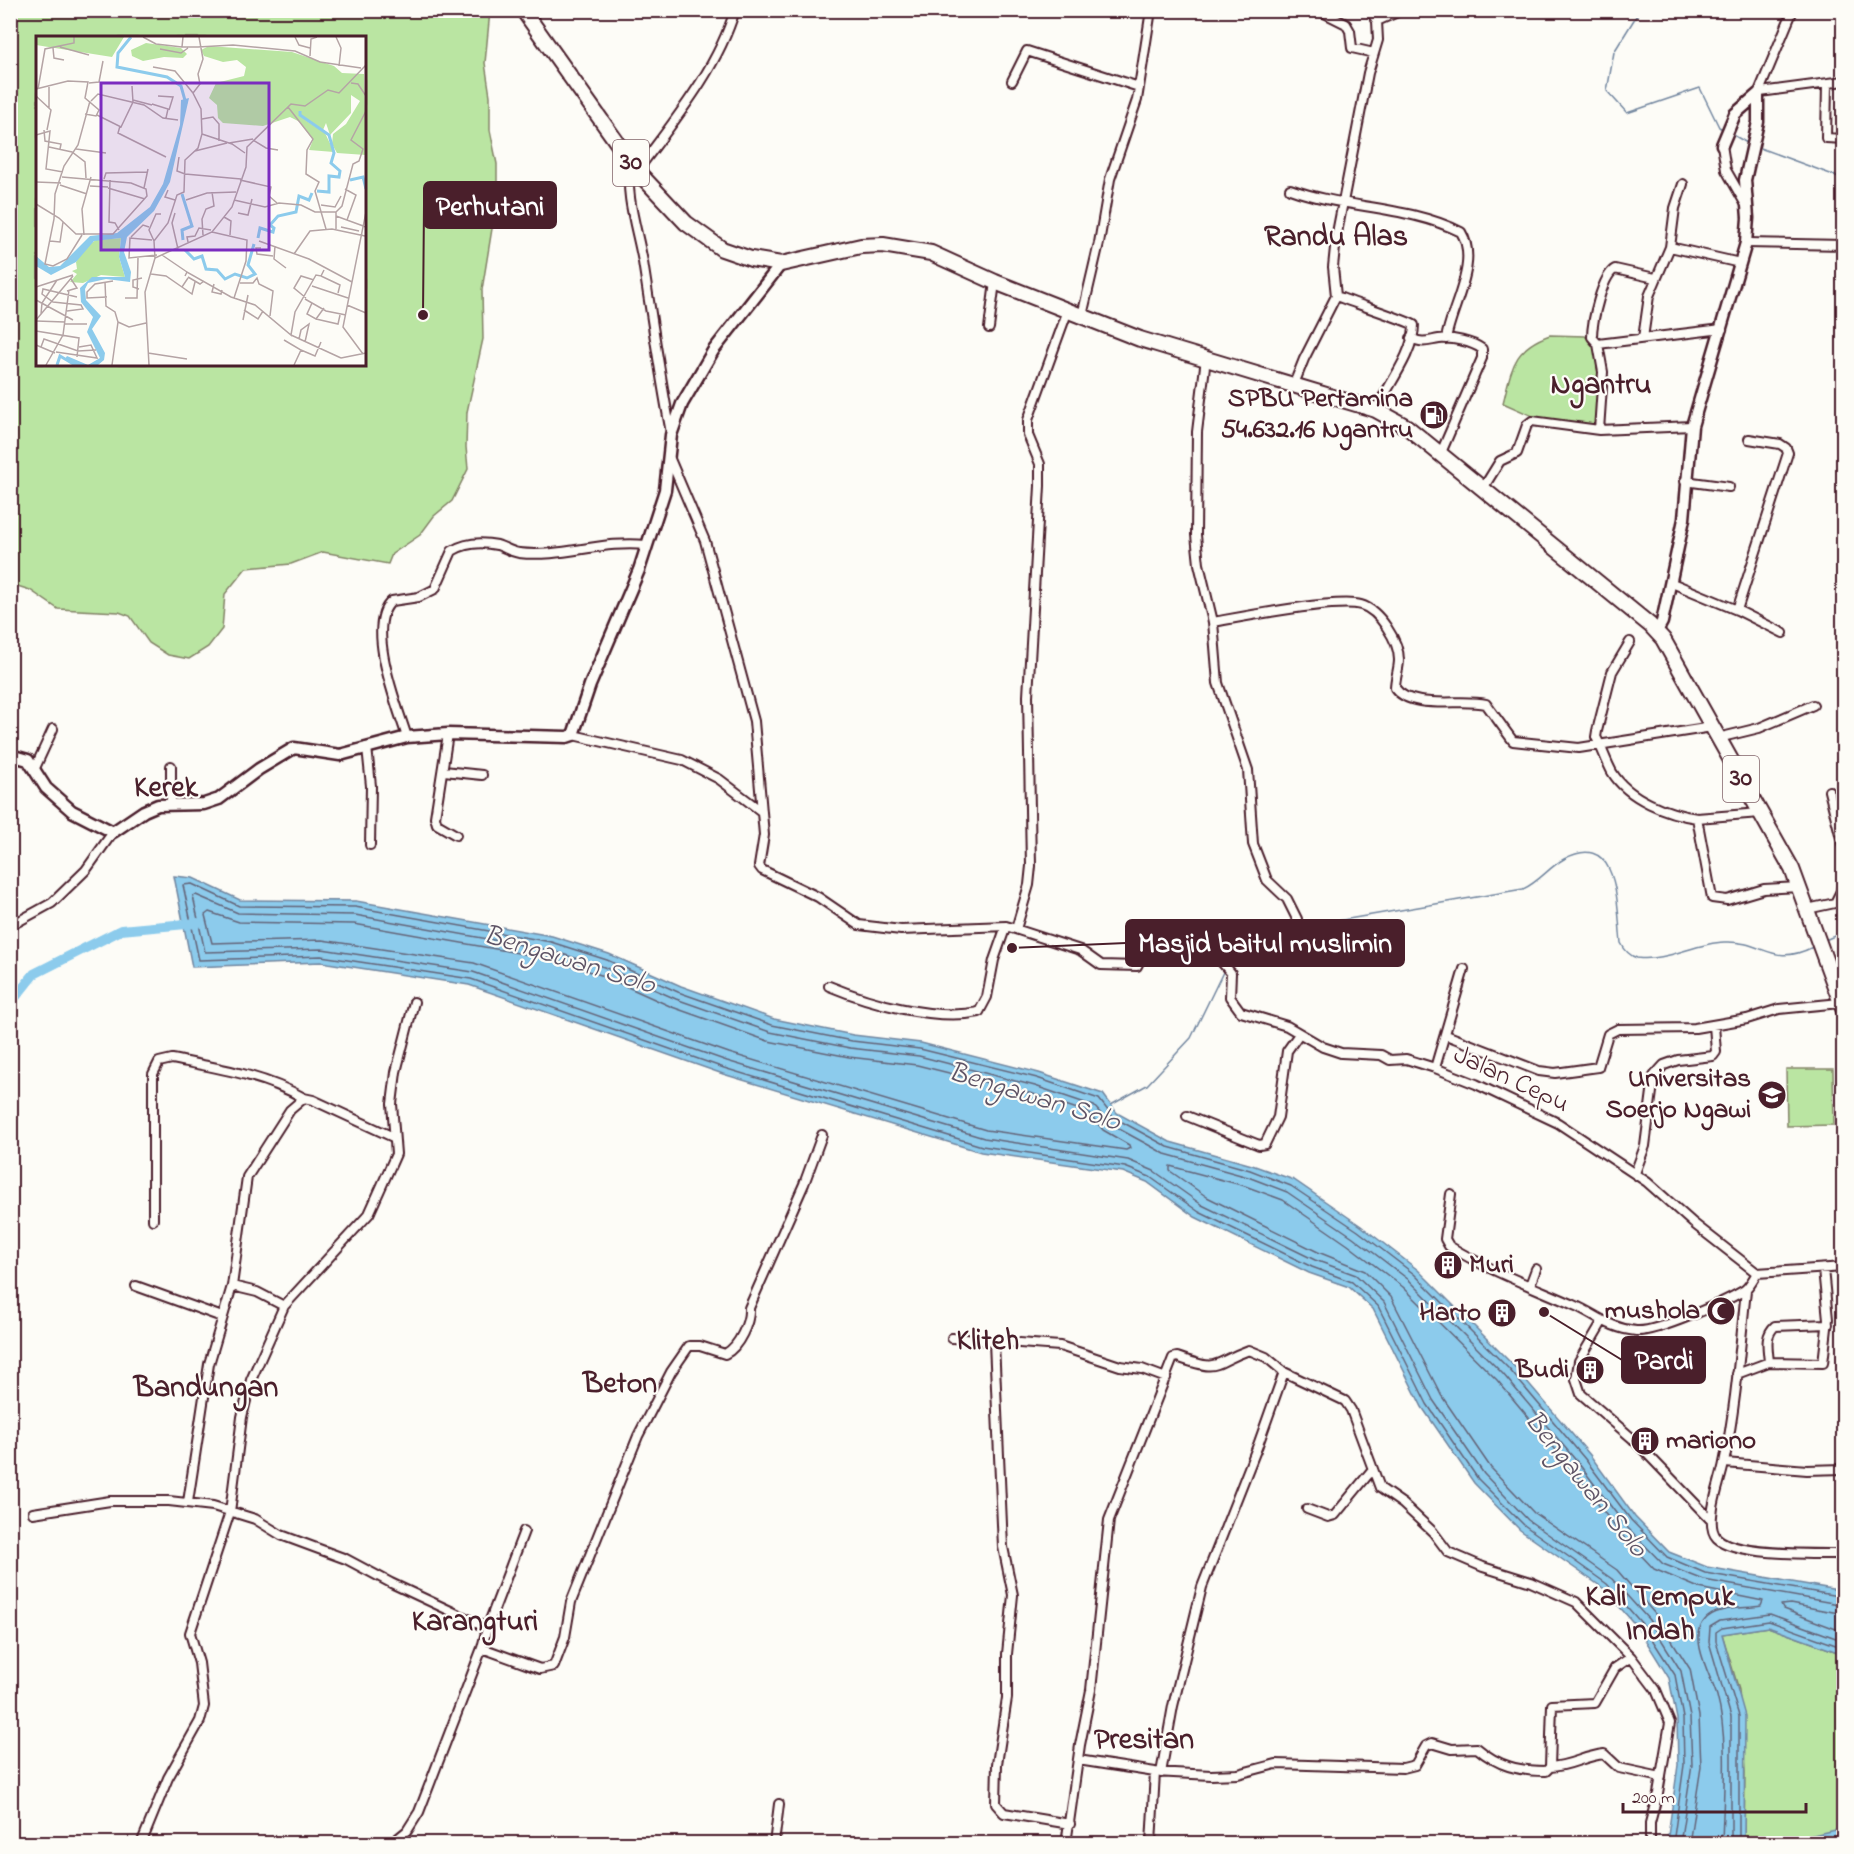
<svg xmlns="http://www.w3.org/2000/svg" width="1854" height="1854" viewBox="0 0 1854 1854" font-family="'Indie Flower',sans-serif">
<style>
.green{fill:#bae5a2;stroke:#828266;stroke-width:1.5;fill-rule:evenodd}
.water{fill:#8ccbec;stroke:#72869f;stroke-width:1.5}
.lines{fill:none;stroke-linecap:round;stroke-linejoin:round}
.shore{stroke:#646478;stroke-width:1.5}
.stream{stroke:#72869f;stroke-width:1.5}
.river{stroke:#8ccbec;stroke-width:10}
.street-casing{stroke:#4a1f2b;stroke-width:12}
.secondary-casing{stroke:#4a1f2b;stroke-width:15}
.highway-casing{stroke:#4a1f2b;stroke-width:18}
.street{stroke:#fdfcf7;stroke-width:8}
.secondary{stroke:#fdfcf7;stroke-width:10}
.highway{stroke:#fdfcf7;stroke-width:14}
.labels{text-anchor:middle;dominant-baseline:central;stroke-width:4.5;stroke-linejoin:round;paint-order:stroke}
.shield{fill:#fdfcf7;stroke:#806168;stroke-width:1.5}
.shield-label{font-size:26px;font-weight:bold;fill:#4a1f2b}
.poi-label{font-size:27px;font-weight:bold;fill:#4a1f2b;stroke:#fdfcf7;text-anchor:end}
.street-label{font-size:27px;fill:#4a1f2b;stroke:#fdfcf7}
.water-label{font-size:28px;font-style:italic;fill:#5e5365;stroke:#fdfcf7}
.quarter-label{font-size:30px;font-weight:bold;fill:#4a1f2b;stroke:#fdfcf7}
.inset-river{fill:none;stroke:#8ccbec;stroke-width:3}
.inset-road{fill:none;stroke:#b5a4a5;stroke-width:1.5}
.view{fill:#7b2cbf;fill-opacity:0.15;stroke:#7b2cbf;stroke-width:3}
.inset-edge{fill:none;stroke:#4a1f2b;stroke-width:3}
.leader{fill:none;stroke:#4a1f2b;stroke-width:2}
.callout-dot{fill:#4a1f2b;stroke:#fdfcf7;stroke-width:2}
.callout{fill:#4a1f2b;stroke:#4a1f2b;stroke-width:2}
.callout-label{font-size:28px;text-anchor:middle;font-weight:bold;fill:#fff}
</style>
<rect width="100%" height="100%" fill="#fdfcf7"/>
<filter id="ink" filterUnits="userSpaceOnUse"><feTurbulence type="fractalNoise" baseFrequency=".0167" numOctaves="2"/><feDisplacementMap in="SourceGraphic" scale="12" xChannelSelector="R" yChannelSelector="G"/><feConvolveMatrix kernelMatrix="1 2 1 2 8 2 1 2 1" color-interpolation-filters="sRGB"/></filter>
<g filter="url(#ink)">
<path class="green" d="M11,10L490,11L485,63L490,96V130L497,164V198L482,290L483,339L467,412L466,447L468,469L452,501L434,516L420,535L392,554L388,564L323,552L291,564L246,568L225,594L222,629L208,647L189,659L168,655L149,643L130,616L119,612L58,609L30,590L11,584ZM38,38H364V364H38Z
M1550,335L1585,336L1595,347L1598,373L1597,426L1537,418L1503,403C1512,368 1513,348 1550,335Z
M1786,1069H1833L1834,1125L1787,1126Z
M1768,1627L1843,1654V1843H1744L1745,1772L1739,1690L1722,1634Z"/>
<path class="water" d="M174,876L193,878L240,900L356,901L552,936L609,954L681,986L774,1019L853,1035L921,1043L1039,1073L1103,1094L1117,1113L1170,1142L1252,1165L1294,1180L1361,1226L1418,1270L1513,1365L1590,1455L1635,1517L1669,1552L1707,1567L1843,1591V1654L1768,1627L1722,1634L1745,1716L1744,1843H1667L1678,1765L1677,1719L1669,1678L1638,1628L1603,1588L1520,1530L1474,1483L1422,1407L1373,1309L1349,1287L1309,1273L1195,1217L1147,1182L1123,1172L981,1152L723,1074L469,985L321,962L192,967Z
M1843,1828V1841L1795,1843L1805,1837Z"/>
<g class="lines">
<path class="shore" d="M209,912L239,922L354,924L547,958L601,975L672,1007L768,1041L849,1057L917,1065L1033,1094L1089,1113L1103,1130L1129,1145L1130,1148L1126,1150L986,1130L729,1053L474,963L322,940L212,943L205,915Z
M1844,1614L1790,1604L1781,1605L1783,1609L1844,1632
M1673,1844L1684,1765L1683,1718L1675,1675L1643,1625L1607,1584L1524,1525L1478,1479L1427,1404L1378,1306L1352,1282L1312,1267L1199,1212L1150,1177L1125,1167L982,1146L724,1068L471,979L321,956L199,960L183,885L192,884L239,906L355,907L551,942L607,960L678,992L772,1025L852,1041L920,1049L1037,1078L1099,1099L1113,1117L1168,1147L1250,1170L1291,1186L1358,1231L1414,1274L1509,1369L1585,1459L1631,1520L1667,1557L1705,1573L1844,1597
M1680,1844L1692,1765L1690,1717L1681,1671L1649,1620L1612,1579L1528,1520L1484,1474L1433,1400L1384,1302L1356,1275L1315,1260L1202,1205L1154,1171L1128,1160L984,1138L727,1061L473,972L322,949L205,952L193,896L196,895L238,913L355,915L549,950L604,967L676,999L770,1032L850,1048L919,1056L1035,1086L1094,1106L1110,1124L1165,1154L1248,1177L1287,1192L1353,1237L1409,1280L1503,1374L1579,1464L1625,1525L1663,1564L1704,1580L1844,1605
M1689,1844L1701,1767L1699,1716L1690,1669L1655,1614L1617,1570L1534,1513L1491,1468L1441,1395L1391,1297L1365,1271L1318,1252L1207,1197L1170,1171V1166L1245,1186L1283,1200L1348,1245L1403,1287L1497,1380L1572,1469L1618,1531L1654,1569L1699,1588L1763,1601L1761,1606C1744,1609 1715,1606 1704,1621C1689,1640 1711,1676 1717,1696C1729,1739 1723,1798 1722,1844
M1731,1844V1717L1709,1642L1710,1627L1720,1621L1770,1614L1844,1641
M1739,1844V1716L1716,1641V1632L1722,1628L1769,1621L1844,1648"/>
<path class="stream" d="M1640,10L1614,52L1607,91L1627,113L1700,88L1719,127L1724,130
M1730,133L1747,143
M1757,147L1844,179
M1825,940L1844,932
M1229,965L1238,954L1260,944L1325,923L1523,889C1539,882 1549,867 1564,859C1620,829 1617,908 1621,943C1624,949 1630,956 1637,958C1666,962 1695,943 1724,942C1764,940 1771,968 1813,947
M1111,1105L1147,1085L1191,1038L1224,970"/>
<path class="river" d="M10,1004L34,974L121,930L197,923"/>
<g class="street-casing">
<path id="street" d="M1318,10L1346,24L1350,31L1352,48L1374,53
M1377,21L1402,10
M1012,81L1027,51L1139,87
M1827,84L1826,138L1844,139
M1760,92L1844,81
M1758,94L1793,10
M1722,145L1726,170L1746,205
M630,163C625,197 637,228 643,262C652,319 660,376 671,433
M637,171C673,122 717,70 735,10
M1290,189C1345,209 1407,205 1461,232C1480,263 1451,307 1446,339
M1746,243L1844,245
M1670,247L1740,263
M1336,296C1348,301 1409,321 1414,325C1414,353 1388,385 1376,410
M1082,316L1099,243L1110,179L1137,100L1151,10
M989,328L995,282
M1411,338C1423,344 1427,341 1439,339C1451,337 1473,342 1482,349V358L1440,455
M1643,338L1649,296L1670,247L1675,208L1683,184
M1598,344L1722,329
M1206,358L1197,432L1196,535L1199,564L1213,622L1218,683L1248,770L1253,844L1267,880L1287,899L1297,919
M1294,384L1304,359L1336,296L1333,267L1336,238L1368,73L1378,40L1377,21L1370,10
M1599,430L1603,372L1598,344L1592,337C1592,322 1602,276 1615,269L1655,278
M670,459L705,541L754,721L764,835L759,866L762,870L818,897L859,925L901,930L1006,926L1080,950L1101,965L1137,966L1150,940H1203L1231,973L1230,997L1241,1012L1287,1026L1323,1047L1341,1053L1381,1055L1390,1060L1406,1059L1435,1068L1476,1084L1558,1123L1647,1182L1693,1223L1757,1273L1844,1267
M1685,481L1729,487
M1482,490L1500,461L1517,453L1527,425L1532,421L1599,430L1692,426
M1672,583L1737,610L1783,633
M1737,610L1788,453L1786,448L1780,444L1749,439
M1213,622C1241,617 1337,598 1361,605C1379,610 1399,641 1399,660C1399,669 1395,678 1395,688C1411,711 1462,698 1486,704L1513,741L1579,748L1712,727
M1630,642L1612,672L1597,731L1596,737C1602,748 1606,761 1612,772C1628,799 1668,814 1697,818L1712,898L1727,900L1764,889L1799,887
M448,734L435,817L437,824L456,835
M573,735L682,760L719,779L761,811
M407,737C398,708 364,624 392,601L419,597L435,589L452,551C465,543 482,542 497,545C504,547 511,552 519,553C562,558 603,540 646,545
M1718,738L1759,728L1813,705
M367,747L371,786L370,845
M171,766V804
M35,768L53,729
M444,771L482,775
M1829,791L1844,850
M1697,818L1760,813
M1807,909L1835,903L1841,891L1844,875
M10,926L52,903L86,870L113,832
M1016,929L1029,885L1031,866L1028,696L1040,486V464L1028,435V420L1068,310
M829,986C870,1003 934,1021 979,1012L987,997L994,960L1006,926
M1446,1035L1539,1071L1555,1073L1598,1067L1608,1034L1618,1029L1695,1028L1747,1019L1779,1009L1840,1003
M1435,1068L1464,969
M1187,1116L1259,1145L1265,1144L1278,1117L1287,1051L1299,1034
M1635,1173L1645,1146L1654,1076L1664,1065L1678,1060L1713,1056L1716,1052L1714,1025
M1451,1194L1445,1239L1449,1246C1488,1270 1531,1286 1574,1305C1597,1315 1608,1328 1636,1331C1656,1333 1724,1302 1743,1291C1749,1288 1753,1279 1757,1273
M153,1220V1074L159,1062L172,1059C217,1068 264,1075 304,1098
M1530,1285L1536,1269
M136,1286L222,1317
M232,1286L247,1177L290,1110L304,1098L313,1100L393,1137
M1746,1290C1740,1347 1736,1406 1724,1463C1721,1481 1703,1524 1717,1538C1735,1556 1817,1554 1844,1554
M1602,1322L1579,1361L1576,1379L1581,1394L1633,1439L1711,1520
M952,1338L1060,1346L1120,1366L1142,1369L1166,1378
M994,1342L1003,1547L1013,1595L1007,1654V1698L997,1764L996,1804L1004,1813L1070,1824
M1769,1362C1768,1349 1764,1336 1775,1326L1828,1324
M1737,1374L1769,1362L1823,1363L1828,1319L1823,1269
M1725,1463L1807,1470L1844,1469
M188,1502L209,1364L232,1286L257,1292L284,1306
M1307,1509L1328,1517L1335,1515L1372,1470
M33,1513L110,1501H169L213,1506L255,1519L281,1535L346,1559L391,1583L487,1628L482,1648L419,1812L407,1831L391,1844
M487,1628L524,1531
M482,1648L540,1669L554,1666L565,1637L571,1602L638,1436L671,1372L689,1346H700L725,1354C739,1347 750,1322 749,1308L804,1184L822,1135
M1078,1760L1155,1772L1211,1775L1238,1774L1276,1764L1403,1768L1415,1765L1426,1746L1432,1743L1452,1749L1477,1748C1498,1766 1518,1771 1546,1771L1550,1767L1552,1705L1595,1703L1615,1668L1631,1657
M1550,1767C1571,1766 1584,1756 1604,1754L1619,1768L1661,1777
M1161,1773L1173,1706L1202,1587L1258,1445L1284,1372
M141,1844L168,1778L200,1721L204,1706L199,1663L190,1633L230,1512L242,1417L251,1380L284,1306L369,1214L392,1163L396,1154L392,1104L396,1072L414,1002
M774,1844L779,1804
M1066,1844L1080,1745L1091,1690L1109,1520L1173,1358L1177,1357C1222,1373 1210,1364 1249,1350L1266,1357L1284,1372L1345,1401L1351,1410L1380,1488L1403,1504L1433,1532L1448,1552L1483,1567L1531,1582L1576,1602L1631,1657L1656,1690L1670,1723L1658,1793L1650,1823V1844
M1151,1844L1155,1772"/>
</g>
<g class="secondary-casing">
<path id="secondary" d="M1722,145L1735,114L1758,94
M1657,631L1662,622L1684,519L1692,426L1746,243L1748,218L1745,180L1758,122V94
M10,755L28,760L46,788L72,811L113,832L144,811L158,805L204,804L219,799L259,769L294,748L340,755L407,737L448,734L567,737L573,735L590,685L639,570L665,490L671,435L682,404L713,351L781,264"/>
</g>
<g class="highway-casing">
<path id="highway" d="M523,10L638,172L686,223L722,249L751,259L781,264L861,246L883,245L931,253L995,282L1140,339L1376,410L1407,427L1650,625L1663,639L1792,869L1844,1011"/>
</g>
<use href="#street" class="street"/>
<use href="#secondary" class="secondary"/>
<use href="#highway" class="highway"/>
</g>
</g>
<defs>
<g id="fuel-disc" transform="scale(1.5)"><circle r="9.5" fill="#4a1f2b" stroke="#fdfcf7"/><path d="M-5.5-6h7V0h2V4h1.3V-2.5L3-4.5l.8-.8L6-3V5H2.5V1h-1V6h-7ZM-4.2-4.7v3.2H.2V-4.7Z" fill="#fff"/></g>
<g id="university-disc" transform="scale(1.5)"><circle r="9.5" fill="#4a1f2b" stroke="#fdfcf7"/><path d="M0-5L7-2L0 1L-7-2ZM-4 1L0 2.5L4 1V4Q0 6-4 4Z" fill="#fff"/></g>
<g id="building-disc" transform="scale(1.5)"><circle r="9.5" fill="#4a1f2b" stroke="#fdfcf7"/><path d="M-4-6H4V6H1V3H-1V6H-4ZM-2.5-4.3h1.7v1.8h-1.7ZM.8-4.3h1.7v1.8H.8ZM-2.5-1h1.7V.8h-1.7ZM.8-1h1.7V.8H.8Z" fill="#fff"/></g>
<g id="mosque-disc" transform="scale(1.5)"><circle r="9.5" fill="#4a1f2b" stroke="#fdfcf7"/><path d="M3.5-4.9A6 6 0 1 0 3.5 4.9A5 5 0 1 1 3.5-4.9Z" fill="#fff"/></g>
</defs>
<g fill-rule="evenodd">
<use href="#fuel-disc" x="1434" y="415"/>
<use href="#university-disc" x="1772" y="1095"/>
<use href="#building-disc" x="1448" y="1265"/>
<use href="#mosque-disc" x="1721" y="1311"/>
<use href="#building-disc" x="1502" y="1313"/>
<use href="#building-disc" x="1590" y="1370"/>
<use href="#building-disc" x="1645" y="1441"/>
</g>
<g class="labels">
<g class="shield">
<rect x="613" y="140" width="36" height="46" rx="4.5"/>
<rect x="1723" y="756" width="36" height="46" rx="4.5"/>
</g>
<g class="shield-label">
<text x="631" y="163">30</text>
<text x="1741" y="779">30</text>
</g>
<g class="poi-label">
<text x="1413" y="399">SPBU Pertamina<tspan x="1413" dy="31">54.632.16 Ngantru</tspan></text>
<text x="1751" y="1079">Universitas<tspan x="1751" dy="31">Soerjo Ngawi</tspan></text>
<text x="1469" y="1265" text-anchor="start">Muri</text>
<text x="1700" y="1311">mushola</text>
<text x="1481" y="1313">Harto</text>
<text x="1569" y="1370">Budi</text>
<text x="1666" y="1441" text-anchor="start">mariono</text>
</g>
<g class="street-label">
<text transform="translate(1511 1080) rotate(25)">Jalan Cepu</text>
</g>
<g class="water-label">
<text transform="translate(569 961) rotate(17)">Bengawan Solo</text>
<text transform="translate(1034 1098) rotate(17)">Bengawan Solo</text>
<text transform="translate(1585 1485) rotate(51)">Bengawan Solo</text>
</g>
<g class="quarter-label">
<text x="1336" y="238">Randu Alas</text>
<text x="1601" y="386">Ngantru</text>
<text x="166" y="789">Kerek</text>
<text x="988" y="1342">Kliteh</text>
<text x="620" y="1385">Beton</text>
<text x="206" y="1389">Bandungan</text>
<text x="1660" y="1598">Kali Tempuk<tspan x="1660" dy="34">Indah</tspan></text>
<text x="475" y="1623">Karangturi</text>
<text x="1144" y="1741">Presitan</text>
</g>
</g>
<g transform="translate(36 36)">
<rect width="330" height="330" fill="#fdfcf7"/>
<path d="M0,1H88L76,21L0,9ZM110,7L145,12L151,18L147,22L128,21L107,25L96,20L95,14ZM173,10L256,16L298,30L306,37L328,38L330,119L301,117L296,108L297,98L310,88L324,65L315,59V77L294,99L290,87L287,94L269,84L289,97L298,116L273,114L277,104L264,86L254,81L227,90L187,87L182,82L181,69L173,62L180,47L208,40L210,31L201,24L187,26L168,20L165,14ZM85,202L83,221L89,241L65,239L47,247L34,246L41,238L36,235L41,233L40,226L49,211L60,204Z" fill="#bae5a2"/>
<path d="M153,62L134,146L118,175L91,201L88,216L95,236L94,246L70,243L52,247L49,253L50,264L65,280L56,293L69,317L68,324L62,329H37L29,323L31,320L52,329L64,322L51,296L57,281L45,266L44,252L56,241H89L83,221L85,202L58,205L40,226L15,239L0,230V220L13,231L24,230L54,200L81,197L114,171L127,148L144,89L145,64Z" fill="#8ccbec"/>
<path class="inset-river" d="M95,1L82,17L81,31L131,41L145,50L150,68M264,75V79L293,99L298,117L295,127L304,135L303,141L293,140V156L281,155M314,144L327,141L330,153M146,158L156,190L146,194L147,204M222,202L224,192L237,196L238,192L234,189L242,180L260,176L263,160L273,164L276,157M149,214L158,223L166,220L170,233L181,234L189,243L199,238L211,242L219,238L212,229L218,208M21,329L24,320L39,329"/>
<path class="inset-road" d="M107,1L120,8L146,11M147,1L146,11H162M259,1L263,9L274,12M300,1L305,12L303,30M24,11L53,19M162,11L197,9L259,15L284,26L325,32M17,12L18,22L28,24M124,13L145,17L152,12M274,20L275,3L281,1M117,31L139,35L157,57M53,47L63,46L67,25M315,47L322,48L330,60M0,53L32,45L52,46L49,62L63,74L60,80L49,78M2,53L9,13L38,7V1M0,60L15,74L11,94M122,60L137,61L133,74M97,64L116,69M55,65L62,58L108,69L127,82L142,84M116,68L132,73L130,82M252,71L277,103L271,114L270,138L283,146L279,155L290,193M13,72V49M61,79L85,91L97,66L96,50M166,83L177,81L183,88V105M84,90L82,97L130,121M8,94L9,105L25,108L24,113M166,98L196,108L209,117M0,99L14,95L10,133L27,136M217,104L230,112L242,114M193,107L217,103M13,111L36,116L49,126L50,142M40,113L70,117M159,115L191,107M143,121L141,135L149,138M149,138L205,143M68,143L70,137L111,136M74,144L73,186L79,187L83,194M204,144L235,151L233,160L241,167M0,146L25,147M24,149L51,158M54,150L72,151M72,152L109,163M108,152L112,133M309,153L320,159L311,184M132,154L129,161L139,164M150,164L171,157L200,156M198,164L229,171L243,167L265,169L279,176H300M0,168L23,182L40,198H77L111,160L110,153L95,147L26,141M285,169L299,171L305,160M139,177L136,187L142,213M202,177L212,179L216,163M300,180L330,191M188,181L195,185L194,199M305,191L323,195M300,193V176L306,170L317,128L323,125L327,113L315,104L330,75M176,196L211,204L210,225L198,262M46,199L31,223L17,230L9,228L18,183L19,158L28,130L42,109L54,65M48,199L46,173L55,141M167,199L166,183L170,173L178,170L176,156M95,201L107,189L113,191M116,204L94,202L93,222L121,219M14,205L24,206L27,186M118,205L113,194L120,178H125M223,205L273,223L316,246M152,206L151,201L159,200L163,192L175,194M239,210L238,223L250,232M225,212H220L221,218L237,220M258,218L274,195L296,193L329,200M126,219L151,236M119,223L118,205L132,187L141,159L148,156L149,124L162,112L166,98L165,73L157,57L164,48L162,38L167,23L163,1M115,238L130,240L146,251L152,242M149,240L151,236L195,261L219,269L255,299L259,276L280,239L285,240L288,234M285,240L304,249L302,257M152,241L164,248L168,245M69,246L70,270L79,276L82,286L76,329M204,247H217L221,242L223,248L237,255L234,280M178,248L176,256L185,258L186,254M276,250L312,262M0,251L37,239M146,251L156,258L159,246M103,253L97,251V244L106,242M31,255L41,252L35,243M71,261L51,262V256L59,248L77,245M89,262H101L102,222M270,262L258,252L265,240L278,244M269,263L290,275L310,279M0,264L37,284M276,267L271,278L280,283L288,272M311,269L330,277M208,274L222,283L227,275M31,275L47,273L45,269L17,266L6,258L7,253L41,261M5,278L6,267L21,244M280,283L302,288L304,279M0,284L37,240M207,284L212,259M0,285L29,286M82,286L93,291L110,287M29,288H51M0,295L43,302L41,321M255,299L305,322M263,303L265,294L273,288L269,306M248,304L265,314L258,329M0,309L19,317M5,311L8,303L42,315L60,314M265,314L279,320L285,306M20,316L61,322L55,309L43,311M112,317L151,323M327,318L307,291L330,176M305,322L330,317M10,329L27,299L33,254M113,329L109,256L119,222L176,196L196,171L210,131L211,111L255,68L269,70L292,54L303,57L330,29"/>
<path class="view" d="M65,47H233V214H65Z"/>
<rect width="330" height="330" class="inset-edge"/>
</g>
<path class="leader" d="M423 315L424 205M1012 948L1126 943M1544 1312L1622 1360"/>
<g class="callout-dot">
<circle cx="423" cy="315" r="6"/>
<circle cx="1012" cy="948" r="6"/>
<circle cx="1544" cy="1312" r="6"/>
</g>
<g class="callout">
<rect x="424" y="182" width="132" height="46" rx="6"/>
<rect x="1126" y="920" width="278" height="46" rx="6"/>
<rect x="1622" y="1337" width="83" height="46" rx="6"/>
</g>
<g class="callout-label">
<text x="490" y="215">Perhutani</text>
<text x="1265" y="952">Masjid baitul muslimin</text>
<text x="1664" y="1369">Pardi</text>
</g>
<rect width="1854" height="1854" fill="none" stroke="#fdfcf7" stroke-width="36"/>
<rect x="18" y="18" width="1818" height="1818" fill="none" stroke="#4a1f2b" stroke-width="2" filter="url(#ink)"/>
<path d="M1623 1803v9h183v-9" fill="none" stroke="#4a1f2b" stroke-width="3"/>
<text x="1632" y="1803" font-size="18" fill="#4a1f2b" stroke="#fdfcf7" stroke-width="4.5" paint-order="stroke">200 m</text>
</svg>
